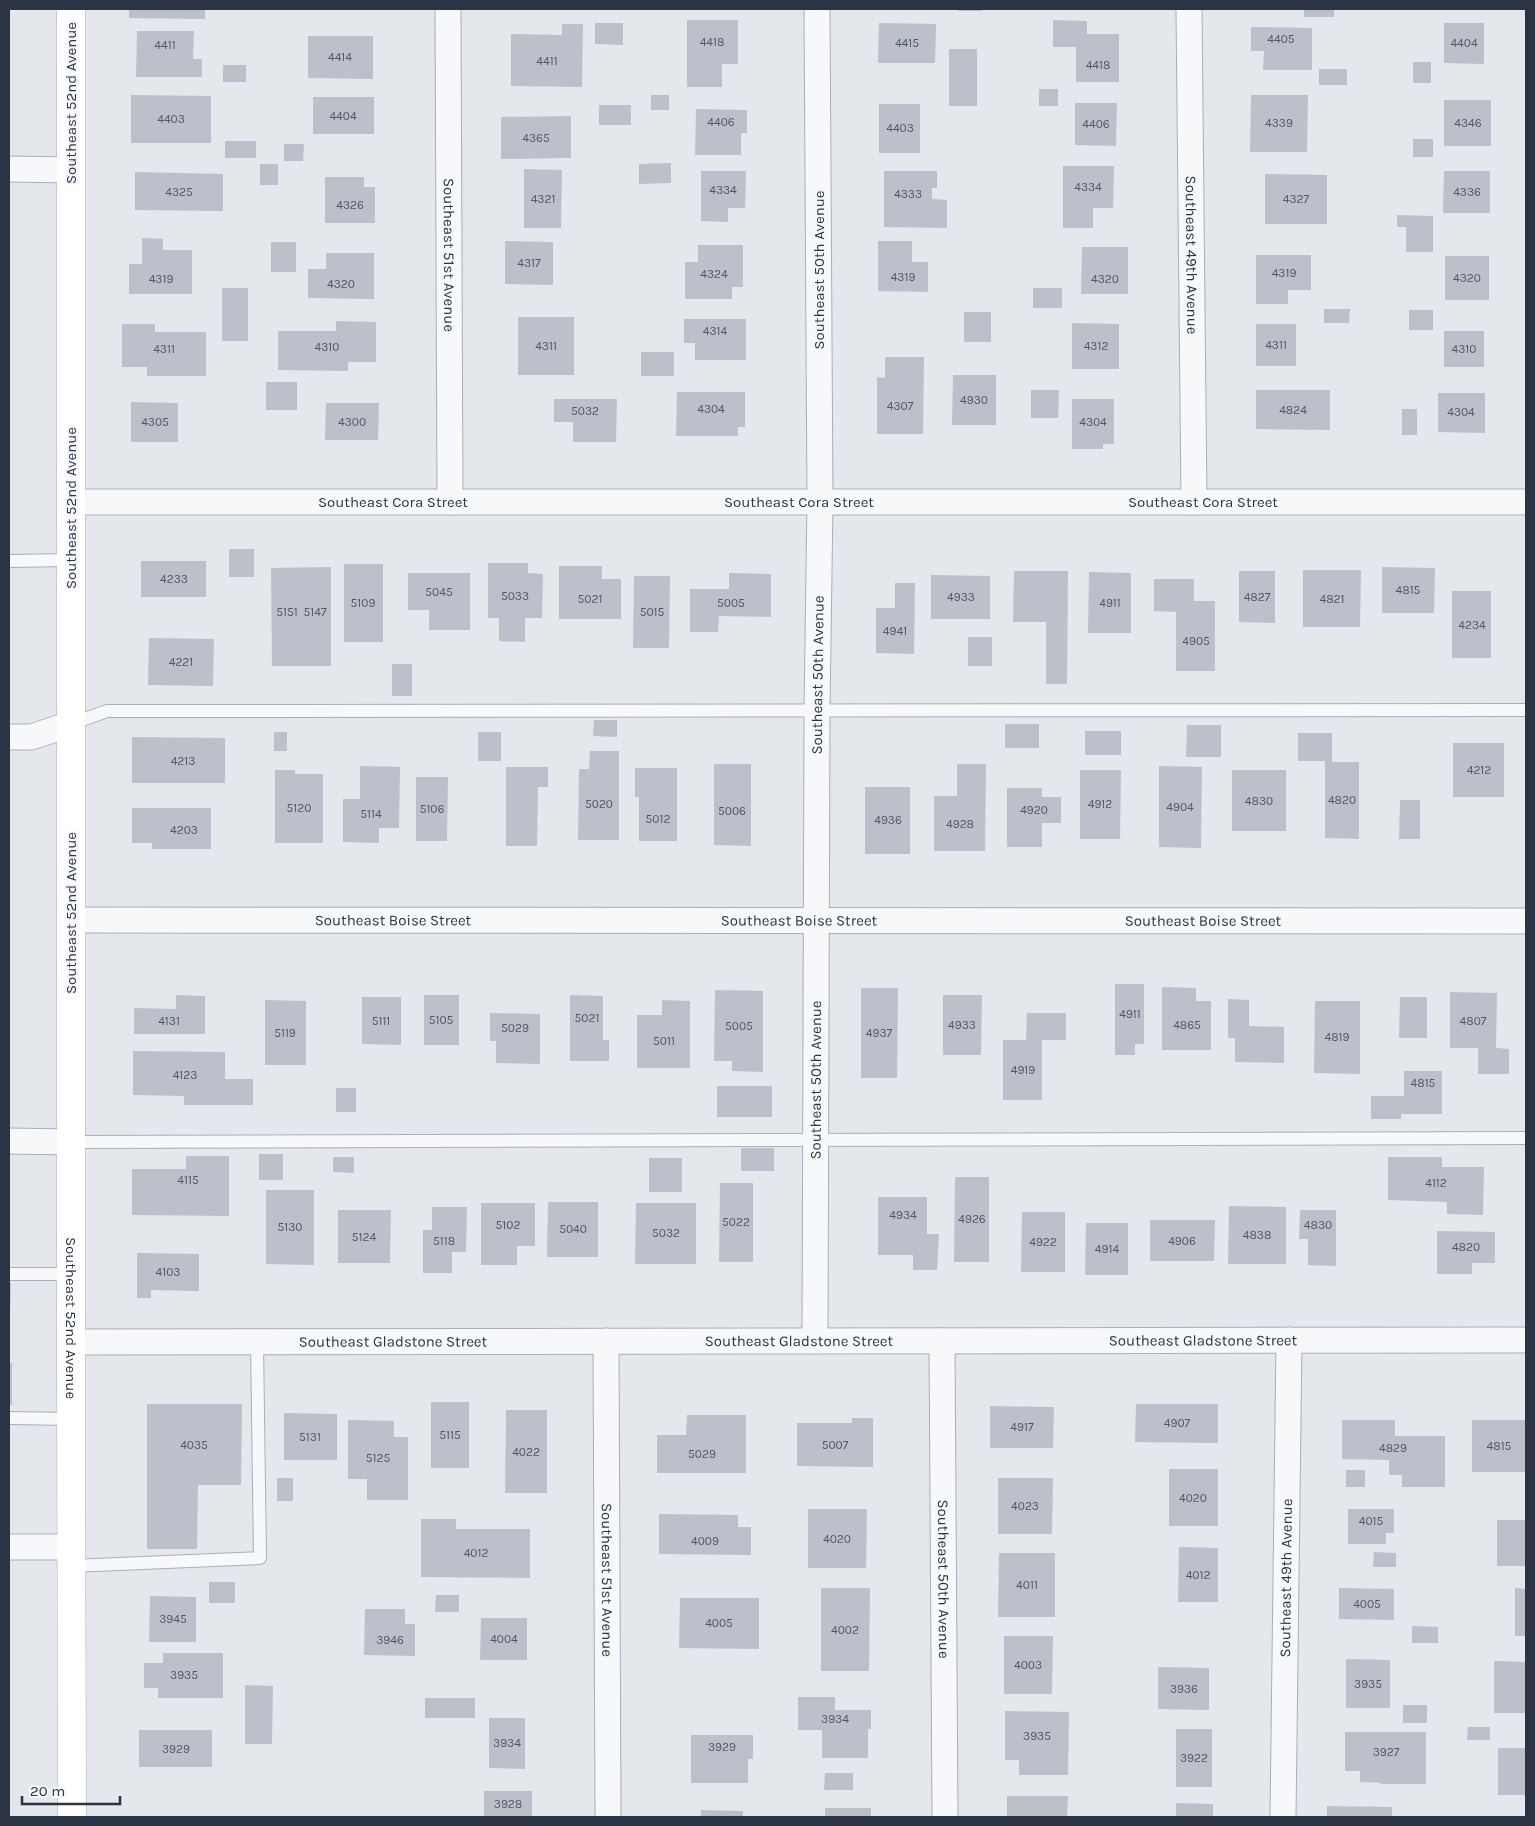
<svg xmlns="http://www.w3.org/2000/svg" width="1535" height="1826" viewBox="0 0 1535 1826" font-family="Karla,sans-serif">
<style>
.building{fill:#bbc0ca}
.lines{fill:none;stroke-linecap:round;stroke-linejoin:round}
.lane-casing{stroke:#a9aeb7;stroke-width:14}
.street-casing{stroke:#a9aeb7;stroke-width:27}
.secondary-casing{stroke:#a9aeb7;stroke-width:29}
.lane{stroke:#f7f8fa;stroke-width:12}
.street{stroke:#f7f8fa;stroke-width:25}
.secondary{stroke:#fff;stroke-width:28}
.labels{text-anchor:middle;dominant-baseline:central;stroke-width:4;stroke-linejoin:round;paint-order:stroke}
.number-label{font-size:12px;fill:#4f5766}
.street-label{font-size:15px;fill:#2b3445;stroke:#f4f6f9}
</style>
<rect width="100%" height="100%" fill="#e4e7ec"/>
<path class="building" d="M129,9H205V19L129,18Z
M958,9H982V11H958Z
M1304,9H1334V17H1304Z
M687,20H738V64H722V87H687Z
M1053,20L1087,21V34H1119V82H1076V47H1053Z
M595,23H623V45L595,44Z
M879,23L936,24L935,63H878Z
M1444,23H1484V64L1444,63Z
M562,24H583L582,87L511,86V34L562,35Z
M1251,27L1312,28V70H1263L1264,51H1251Z
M137,31H194L193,59H202V77H136Z
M308,36H373V79L308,78Z
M949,49H977V106H949Z
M1413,62H1431V83H1413Z
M223,65H246V82H223Z
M1319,69H1347V85H1319Z
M1039,89H1058V106H1039Z
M131,95L211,96V143H131Z
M651,95H669V110H651Z
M1251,95H1308L1307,152H1250Z
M313,97H374V134H313Z
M1444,100H1491V146H1444Z
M1075,103H1117L1116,146L1075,145Z
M879,104H920V153H879Z
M599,105H631V125H599Z
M696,109L747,110V133H741V155H695Z
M571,116V158L501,159V117Z
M1413,139H1433V157H1413Z
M225,141H256V158H225Z
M284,144H304L303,161H284Z
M671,163V183L639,184V164Z
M260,164H278V185H260Z
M1063,166H1114L1113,208H1093V228H1063Z
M524,169L562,170L561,228H524Z
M701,171H746L745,208H728V222L701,221Z
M884,171H937V188H932V199L947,200V228L884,227Z
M1444,171H1490V213H1443Z
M135,172L223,174V211L135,210Z
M1265,174L1327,175V224H1265Z
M325,177H364V187H375V223H325Z
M1397,215L1433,216V252H1406V227H1397Z
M142,238L163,239V250H192V294H129V264H142Z
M505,241L553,242V285L505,284Z
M878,241H912V262H928V292L878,291Z
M271,242H296V272H271Z
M698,245H743V287H732V299H685V262H698Z
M1082,247H1128V294H1081Z
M326,253H374V299L308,298V269H326Z
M1256,255H1311V290H1288V304H1256Z
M1445,256H1489V300H1445Z
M222,288H248V341H222Z
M1033,288H1062V308H1033Z
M1324,309H1350L1349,323H1324Z
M1409,310H1433V330H1409Z
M964,312H991V342H964Z
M518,317H574V375H518Z
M684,319H746V360H695V343H684Z
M336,321L376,322V362H348V371L278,370V331H336Z
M1072,323L1119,324V369H1072Z
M122,324H155V332H206V376H147V367H122Z
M1256,324H1296V366H1256Z
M1444,331H1484V367H1444Z
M641,352H674V376H641Z
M885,357H924L923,434H877V377L885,378Z
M953,375H996V425H952Z
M266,382H297V410H266Z
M1031,390H1059L1058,418H1031Z
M1256,390H1330V430L1256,429Z
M677,392H745V427H738V436H676Z
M1438,393H1485V433L1438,432Z
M554,399H617L616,442H573V422H554Z
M1072,399H1114V444H1103V449H1072Z
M131,402L178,403V442H131Z
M326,403H379L378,440H325Z
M1402,409H1417V435H1402Z
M229,549H254V577H229Z
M141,561H206V597H141Z
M488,563H528V573L543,574L542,618H525V642L499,641V618H488Z
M344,564H383V642H344Z
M559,566H602V579H621V619H559Z
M331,567V666H272L271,568Z
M1382,567L1435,568L1434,613H1382Z
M1303,570H1361L1360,627H1303Z
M1014,571H1068L1067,684H1046V622H1013Z
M1239,571H1275V623L1239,622Z
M1089,572L1131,573V633H1088Z
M408,573H470V630H429V610H408Z
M729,573L771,574V617L719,616L718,632H690V589H729Z
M931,575L990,576V619H931Z
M634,576H670L669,648H633Z
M1154,579H1194V601H1215V671H1176V612L1154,611Z
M895,583H915L914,654L876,653V608H895Z
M1452,591H1491V658H1452Z
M968,637H992V666H968Z
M149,638L214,639L213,686L148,685Z
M392,664H412V696H392Z
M594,720H617V737L593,736Z
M1005,724H1039V748H1005Z
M1187,725H1221V757H1186Z
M1085,731H1121V755H1085Z
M274,732H287V751H274Z
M478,732H501V761H478Z
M1298,733H1332V762H1359V839L1325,838V761H1298Z
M132,737L225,738V783H132Z
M1453,743H1504V797H1453Z
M590,751H619V840H578L579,769H589Z
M714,764H751V846L714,845Z
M957,764H986L985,851H934V796H957Z
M360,766L400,767L399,828H379V843L343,842V799H360Z
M1159,766L1202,767L1201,848L1159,847Z
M506,767H548V787H538L537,846H506Z
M635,768H677V841H639V797H635Z
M275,770H295V774H323V843H275Z
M1080,770H1121L1120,839H1080Z
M1232,770H1286V831H1232Z
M416,777H448L447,841H416Z
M865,787H910V854H865Z
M1007,788H1042V797H1061V823H1042V847H1007Z
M1400,800H1420V839H1399Z
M132,808H211V849H152V843H132Z
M1115,984H1144V1044H1135V1055H1115Z
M1162,987L1196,988V1001H1211V1050H1162Z
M861,988H898L897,1078H861Z
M715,990L763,991V1072L732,1071V1061H714Z
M1450,992L1497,993L1496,1048L1509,1049V1074H1478V1048H1450Z
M176,995L205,996V1034H134V1008L176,1009Z
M424,995H459V1045H424Z
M570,995L603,996V1040H609V1061H570Z
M943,995H982L981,1055H943Z
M362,997H401V1045L362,1044Z
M1400,997H1427V1038H1399Z
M1228,999L1249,1000V1026L1284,1027V1063L1235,1062V1038H1228Z
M265,1000L306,1001V1065H265Z
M662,1000L690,1001V1068H637V1015H662Z
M1315,1001H1360V1074L1314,1073Z
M490,1013L540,1014V1064L496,1063V1041H490Z
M1027,1013H1066V1040H1042V1100H1003V1040H1026Z
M133,1051L225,1052V1079H253V1105H184V1096L133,1095Z
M1404,1071H1442V1114H1401V1119H1371V1096H1404Z
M717,1086H772V1117H717Z
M336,1088H356V1112H336Z
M741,1148H774V1171H741Z
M259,1154H283V1180H259Z
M186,1156H229V1216L132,1215V1169H186Z
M333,1157H354V1173L333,1172Z
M1388,1157H1442V1167H1484L1483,1215L1447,1214V1202L1388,1200Z
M649,1158H682V1192H649Z
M955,1177H989V1262H954Z
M720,1183H753V1262H719Z
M266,1190H314V1265L266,1264Z
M878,1197H927V1234H939L937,1270H913V1255H878Z
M548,1202H598V1257H547Z
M481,1203H535V1246H517V1265H481Z
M636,1203H696V1264H635Z
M1229,1206L1286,1207V1264H1228Z
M432,1207H467L466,1252H452V1273H423V1230H432Z
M338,1210H391L390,1263H338Z
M1300,1210H1336V1266L1308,1265V1239H1299Z
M1022,1212H1065V1272H1021Z
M1150,1220H1215L1214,1261H1150Z
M1086,1223H1128V1275H1085Z
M1437,1231L1495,1232V1263H1472V1274H1437Z
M137,1253L199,1254V1291L151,1290V1298H137Z
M9,1283H11L10,1315H9Z
M9,1363H12V1405H9Z
M431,1402H469V1468H431Z
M147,1404H242L241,1485H198L197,1549H147Z
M1136,1404H1218V1443L1135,1442Z
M990,1406L1054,1407L1053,1448H990Z
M506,1410H547V1493H505Z
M284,1413L337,1414V1460H284Z
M687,1415H746V1473H657V1435H686Z
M852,1418H873V1467L797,1466V1423H852Z
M348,1420L394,1421V1437H408V1500H367V1479H348Z
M1342,1420H1395V1436H1445V1487H1402V1475H1389V1460L1342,1459Z
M1472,1420H1526V1472H1472Z
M1169,1469H1218V1526H1169Z
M1346,1470H1365V1487H1346Z
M277,1478H293V1501H277Z
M998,1478H1053L1052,1534H998Z
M808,1509H867L866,1568H808Z
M1348,1509H1394V1533H1386V1544H1348Z
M659,1514L738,1515V1527H751V1555L659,1554Z
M421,1519H456V1529H530V1578L421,1577Z
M1497,1520H1526V1566H1497Z
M1179,1547L1218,1548V1602H1178Z
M1374,1552L1396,1553V1567H1373Z
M999,1553H1055V1617H998Z
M209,1582H235V1603H209Z
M821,1588H870L869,1671H821Z
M1339,1588L1394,1589V1620L1339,1619Z
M1515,1588L1526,1589V1636H1515Z
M436,1595H459V1612H435Z
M150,1596L196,1597V1642H149Z
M680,1598H759V1649L679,1648Z
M365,1609H405V1624H415V1656L364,1655Z
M481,1618H527V1660H480Z
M1412,1626L1438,1627V1643H1412Z
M1004,1636H1053L1052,1694H1004Z
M163,1653H223V1698H158V1688H144V1663H163Z
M1346,1659L1390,1660V1708H1346Z
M1494,1661L1526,1662V1713H1494Z
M1158,1667L1209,1668V1710L1158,1709Z
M245,1685L273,1686L272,1744H245Z
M798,1697H835V1710H871V1729H868V1758H822V1730H798Z
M425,1698H475V1718H425Z
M1403,1705H1427V1723H1403Z
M1005,1711L1069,1712L1068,1775H1019V1760H1005Z
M489,1718H525V1769L489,1768Z
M1468,1727H1490V1740H1467Z
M1176,1729H1212V1787H1176Z
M139,1730H212V1767H139Z
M1345,1732H1426V1784H1381V1783L1360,1782V1771H1345Z
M691,1735H753V1759H748V1783H691Z
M1498,1748H1526V1795H1498Z
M825,1773H853V1790H824Z
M484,1791H532V1817H484Z
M1007,1796H1068L1067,1817H1007Z
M1176,1803L1213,1804V1817H1176Z
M1327,1806L1392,1807V1817H1327Z
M825,1808H871V1817H825Z
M701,1810L743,1811V1817H701Z"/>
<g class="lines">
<g class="lane-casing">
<path id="lane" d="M9,561L71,560
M71,724L107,711L1526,710
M71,1142L1526,1138
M9,1274H71
M9,1418L71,1419
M71,1566L260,1558L257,1342"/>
</g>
<g class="street-casing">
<g id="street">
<path id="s1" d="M448,9L450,502"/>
<path id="s2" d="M1189,9L1194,502"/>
<path d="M9,169L71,170"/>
<path id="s3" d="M71,502H1526"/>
<path d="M9,737H31L71,724"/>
<path id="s4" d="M71,920L1526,921"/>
<path d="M9,1141L71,1142"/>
<path id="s5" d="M606,1341L608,1817"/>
<path id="s6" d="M815,1341L817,711L820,502L817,9"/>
<path id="s7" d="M942,1341L945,1817"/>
<path id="s8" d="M71,1342L1526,1340"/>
<path d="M9,1547H71"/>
<path id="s9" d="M1283,1817L1289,1340"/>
</g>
</g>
<g class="secondary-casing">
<g id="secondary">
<path id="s10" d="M71,9V1378L72,1817"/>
</g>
</g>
<use href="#lane" class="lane"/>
<use href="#street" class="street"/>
<use href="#secondary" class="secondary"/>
</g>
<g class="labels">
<g class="number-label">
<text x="1281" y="39">4405</text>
<text x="712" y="42">4418</text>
<text x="907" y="43">4415</text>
<text x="1464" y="43">4404</text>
<text x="165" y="45">4411</text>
<text x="340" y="57">4414</text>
<text x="547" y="61">4411</text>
<text x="1098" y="65">4418</text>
<text x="343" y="116">4404</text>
<text x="171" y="119">4403</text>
<text x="721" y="122">4406</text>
<text x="1279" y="123">4339</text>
<text x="1468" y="123">4346</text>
<text x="1096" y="124">4406</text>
<text x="900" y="128">4403</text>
<text x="536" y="138">4365</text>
<text x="1088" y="187">4334</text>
<text x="723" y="190">4334</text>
<text x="179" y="192">4325</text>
<text x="1467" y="192">4336</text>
<text x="908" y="194">4333</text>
<text x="543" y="199">4321</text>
<text x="1296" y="199">4327</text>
<text x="350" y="205">4326</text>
<text x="529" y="263">4317</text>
<text x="1284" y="273">4319</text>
<text x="714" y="274">4324</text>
<text x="903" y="277">4319</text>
<text x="1467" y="278">4320</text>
<text x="161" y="279">4319</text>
<text x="1105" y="279">4320</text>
<text x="341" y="284">4320</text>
<text x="715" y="331">4314</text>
<text x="1276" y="345">4311</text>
<text x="546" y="346">4311</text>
<text x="1096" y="346">4312</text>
<text x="327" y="347">4310</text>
<text x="164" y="349">4311</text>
<text x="1464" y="349">4310</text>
<text x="974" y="400">4930</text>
<text x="900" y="406">4307</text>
<text x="711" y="409">4304</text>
<text x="1293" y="410">4824</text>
<text x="585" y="411">5032</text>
<text x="1461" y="412">4304</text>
<text x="155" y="422">4305</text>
<text x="352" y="422">4300</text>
<text x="1093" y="422">4304</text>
<text x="174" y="579">4233</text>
<text x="1408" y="590">4815</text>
<text x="439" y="592">5045</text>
<text x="515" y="596">5033</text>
<text x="961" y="597">4933</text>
<text x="1257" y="597">4827</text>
<text x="590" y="599">5021</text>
<text x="1332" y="599">4821</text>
<text x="363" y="603">5109</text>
<text x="731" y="603">5005</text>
<text x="1110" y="603">4911</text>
<text x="287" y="612">5151</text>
<text x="315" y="612">5147</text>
<text x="652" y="612">5015</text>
<text x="1472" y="625">4234</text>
<text x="895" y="631">4941</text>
<text x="1196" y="641">4905</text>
<text x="181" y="662">4221</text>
<text x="183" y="761">4213</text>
<text x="1479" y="770">4212</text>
<text x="1342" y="800">4820</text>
<text x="1259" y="801">4830</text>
<text x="599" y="804">5020</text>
<text x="1100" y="804">4912</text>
<text x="1180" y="807">4904</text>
<text x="299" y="808">5120</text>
<text x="432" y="809">5106</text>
<text x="1034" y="810">4920</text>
<text x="732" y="811">5006</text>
<text x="371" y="814">5114</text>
<text x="658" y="819">5012</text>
<text x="888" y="820">4936</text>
<text x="960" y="824">4928</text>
<text x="184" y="830">4203</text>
<text x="1130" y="1014">4911</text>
<text x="587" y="1018">5021</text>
<text x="441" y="1020">5105</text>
<text x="169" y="1021">4131</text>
<text x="381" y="1021">5111</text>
<text x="1473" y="1021">4807</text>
<text x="962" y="1025">4933</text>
<text x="1187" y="1025">4865</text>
<text x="739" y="1026">5005</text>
<text x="515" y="1028">5029</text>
<text x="285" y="1033">5119</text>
<text x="879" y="1033">4937</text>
<text x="1337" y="1037">4819</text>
<text x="664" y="1041">5011</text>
<text x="1023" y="1070">4919</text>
<text x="185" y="1075">4123</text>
<text x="1423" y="1083">4815</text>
<text x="188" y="1180">4115</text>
<text x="1436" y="1183">4112</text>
<text x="903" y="1215">4934</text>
<text x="972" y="1219">4926</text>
<text x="736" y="1222">5022</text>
<text x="508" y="1225">5102</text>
<text x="1318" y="1225">4830</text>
<text x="290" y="1227">5130</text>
<text x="573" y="1229">5040</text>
<text x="666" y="1233">5032</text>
<text x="1257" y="1235">4838</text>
<text x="364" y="1237">5124</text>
<text x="444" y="1241">5118</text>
<text x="1182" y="1241">4906</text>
<text x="1043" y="1242">4922</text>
<text x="1466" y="1247">4820</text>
<text x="1107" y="1249">4914</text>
<text x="168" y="1272">4103</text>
<text x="1177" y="1423">4907</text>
<text x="1022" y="1427">4917</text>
<text x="450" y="1435">5115</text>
<text x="310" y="1437">5131</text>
<text x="194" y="1445">4035</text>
<text x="835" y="1445">5007</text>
<text x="1499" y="1446">4815</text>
<text x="1393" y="1448">4829</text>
<text x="526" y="1452">4022</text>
<text x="702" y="1454">5029</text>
<text x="378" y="1458">5125</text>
<text x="1193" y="1498">4020</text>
<text x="1025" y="1506">4023</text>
<text x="1371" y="1521">4015</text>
<text x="837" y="1539">4020</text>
<text x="705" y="1541">4009</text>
<text x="476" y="1553">4012</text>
<text x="1198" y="1575">4012</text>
<text x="1027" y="1585">4011</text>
<text x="1367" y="1604">4005</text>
<text x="173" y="1619">3945</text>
<text x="719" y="1623">4005</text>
<text x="845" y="1630">4002</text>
<text x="504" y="1639">4004</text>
<text x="390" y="1640">3946</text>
<text x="1028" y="1665">4003</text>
<text x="184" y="1675">3935</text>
<text x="1368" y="1684">3935</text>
<text x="1184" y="1689">3936</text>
<text x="835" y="1719">3934</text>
<text x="1037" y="1736">3935</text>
<text x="507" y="1743">3934</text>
<text x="722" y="1747">3929</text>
<text x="176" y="1749">3929</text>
<text x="1386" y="1752">3927</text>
<text x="1194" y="1758">3922</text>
<text x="508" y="1804">3928</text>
</g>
<g class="street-label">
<text transform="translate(71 103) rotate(-90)">Southeast 52nd Avenue</text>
<text stroke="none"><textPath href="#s1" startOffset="246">Southeast 51st Avenue</textPath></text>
<text stroke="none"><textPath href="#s2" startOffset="246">Southeast 49th Avenue</textPath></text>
<text transform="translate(819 270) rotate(-90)">Southeast 50th Avenue</text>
<text stroke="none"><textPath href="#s3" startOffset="322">Southeast Cora Street</textPath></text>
<text stroke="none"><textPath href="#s3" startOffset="728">Southeast Cora Street</textPath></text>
<text stroke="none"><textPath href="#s3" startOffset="1132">Southeast Cora Street</textPath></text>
<text transform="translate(71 508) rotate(-90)">Southeast 52nd Avenue</text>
<text stroke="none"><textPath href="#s6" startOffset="666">Southeast 50th Avenue</textPath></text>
<text transform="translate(71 913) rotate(-90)">Southeast 52nd Avenue</text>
<text stroke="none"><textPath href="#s4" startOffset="322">Southeast Boise Street</textPath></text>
<text stroke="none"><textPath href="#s4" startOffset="728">Southeast Boise Street</textPath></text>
<text stroke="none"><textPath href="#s4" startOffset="1132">Southeast Boise Street</textPath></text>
<text stroke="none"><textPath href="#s6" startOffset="261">Southeast 50th Avenue</textPath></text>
<text stroke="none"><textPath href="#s10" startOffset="1309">Southeast 52nd Avenue</textPath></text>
<text stroke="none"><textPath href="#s8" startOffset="1132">Southeast Gladstone Street</textPath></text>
<text stroke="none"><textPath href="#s8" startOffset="322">Southeast Gladstone Street</textPath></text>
<text stroke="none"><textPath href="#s8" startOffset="728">Southeast Gladstone Street</textPath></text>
<text stroke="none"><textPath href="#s5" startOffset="239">Southeast 51st Avenue</textPath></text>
<text stroke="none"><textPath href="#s7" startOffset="238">Southeast 50th Avenue</textPath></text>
<text stroke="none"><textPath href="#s9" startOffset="239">Southeast 49th Avenue</textPath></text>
</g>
</g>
<rect width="1535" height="1826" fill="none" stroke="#2b3445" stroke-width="20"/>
<path d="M22 1796v8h98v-8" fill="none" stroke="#2b3445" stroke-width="2.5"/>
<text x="30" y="1796" font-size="15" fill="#2b3445" stroke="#f4f6f9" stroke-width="4" paint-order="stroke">20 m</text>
</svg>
